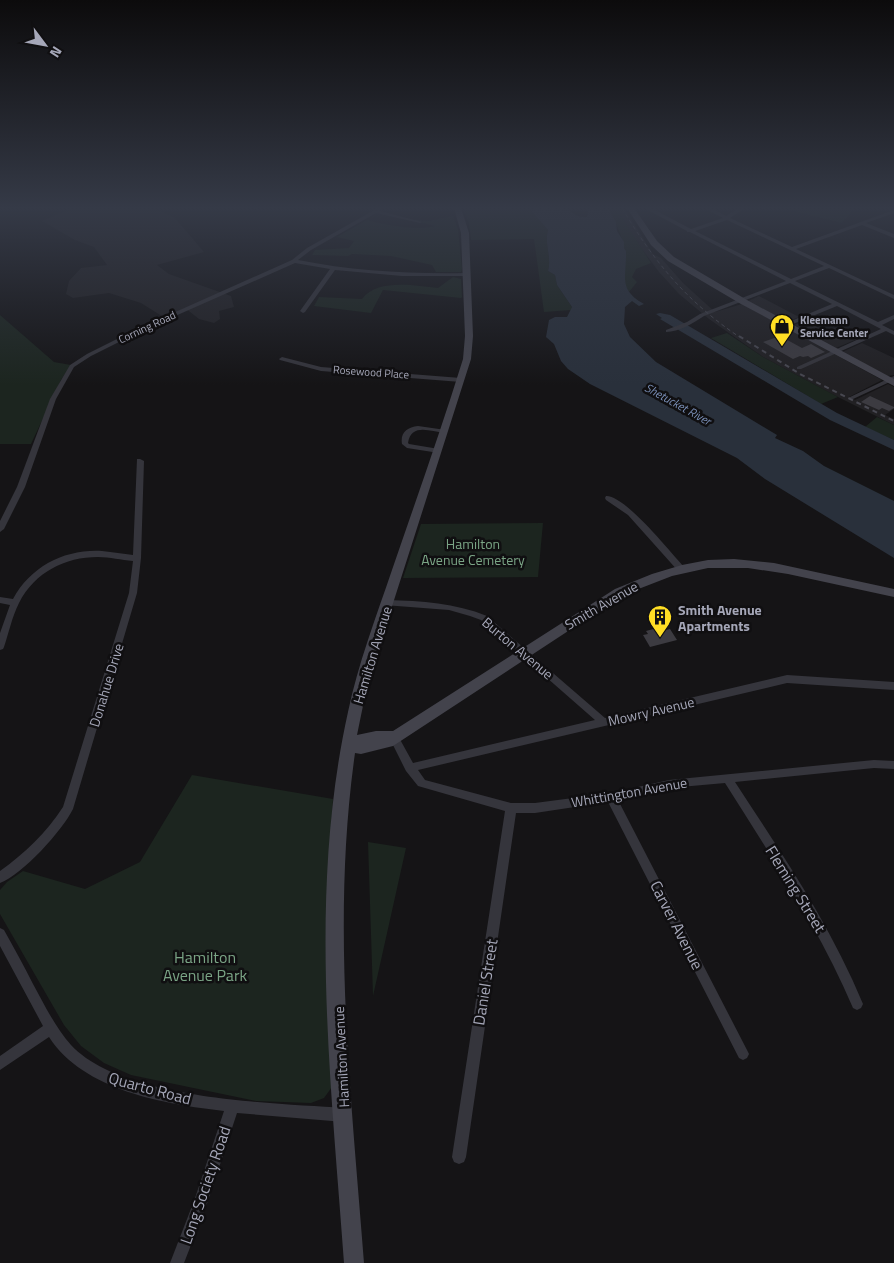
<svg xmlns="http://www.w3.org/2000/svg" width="894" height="1263" viewBox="0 0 894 1263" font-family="'Titillium Web',sans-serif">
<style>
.built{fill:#212023}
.green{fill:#1c251f}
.water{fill:#29303b}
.building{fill:#3c3b41}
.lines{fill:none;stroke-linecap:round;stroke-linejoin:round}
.street{fill:#35353c;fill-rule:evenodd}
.secondary{fill:#43434c;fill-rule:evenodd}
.rail-far1{stroke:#484851;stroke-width:1;stroke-dasharray:4 3;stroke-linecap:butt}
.rail{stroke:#484851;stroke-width:2;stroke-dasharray:5 4;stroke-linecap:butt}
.labels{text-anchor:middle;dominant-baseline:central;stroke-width:5;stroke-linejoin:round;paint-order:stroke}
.far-poi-label{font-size:11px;font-weight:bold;fill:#a5a7b8;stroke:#100f11;text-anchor:start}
.far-street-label{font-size:11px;fill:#a5a7b8;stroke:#100f11}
.far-water-label{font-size:12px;font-style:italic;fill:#798eb6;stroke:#100f11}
.park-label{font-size:14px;fill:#7aa485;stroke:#100f11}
.street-label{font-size:14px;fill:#a5a7b8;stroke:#100f11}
.poi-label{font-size:14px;font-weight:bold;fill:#a5a7b8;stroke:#100f11;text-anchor:start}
.near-street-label{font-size:16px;fill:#a5a7b8;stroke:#100f11}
.near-park-label{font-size:16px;fill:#7aa485;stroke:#100f11}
</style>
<rect width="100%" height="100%" fill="#151416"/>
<path class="built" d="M73,208H154L175,218L204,252L157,265L169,274L231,296L234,307L219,311L220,319L214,323L199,319L185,308L165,318L141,303L109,293L73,298L66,294L69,281L81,268L107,265L94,247L75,240L42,221Z
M616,208H624L653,254L661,258L683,283L715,312L742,304L882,380L849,397L855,400L888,384L894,387V409L885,415L894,419V425L828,392L763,357L709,319L679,294L659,272L638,244Z
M759,296L799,317L787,322L748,301Z
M805,321L826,331L834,328L857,339L836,348L794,325Z
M862,343L894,358V375L888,376L842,352Z"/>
<path class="green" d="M463,208H529L548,230C544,244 552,257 548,271L555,275L557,285L572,307L571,310L544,312L534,239L471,240L469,224Z
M608,208H616L651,263L636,269L632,277L637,282L629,292C619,282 627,264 626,251L624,248C624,242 613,214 608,208Z
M782,208H852L854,209L842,223Z
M453,216L458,229L462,269L461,272H436L432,265L391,256L352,254L348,256L312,255L315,250L349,248L354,241L337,237L367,220C384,225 418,231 435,226L407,219L428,221Z
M453,277L461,279L462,297L461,298L383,290L371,313L314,306L319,297L362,299C378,278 415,286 438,288Z
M0,315L54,362L71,365L61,380L31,444H0Z
M727,333L763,357L838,397L821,404L711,338Z
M877,417L894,425V440L865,427Z
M543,523L538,577L403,578L421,524Z
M192,775L333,799L327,885L332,1087L324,1098L311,1103L256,1101L131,1075L104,1063L81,1046L64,1025L0,914V890L7,882L23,871L85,889L140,862Z
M368,842L406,848L373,996Z"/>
<path class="water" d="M529,208C539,208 556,205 565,209C574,212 576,218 587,217L589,208H608L616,222L617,231L624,242V248L626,251C627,276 617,289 644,304L639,306L632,301L625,307L624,324L630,337L656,362L777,435L775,438L803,451L824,466L894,501V558L765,479L737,458L590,384L568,369L561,361L554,344L546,337L549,320L555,317H567L572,307L557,285L555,275L548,271C552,257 544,244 548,230Z
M660,313L670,315L837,413L894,440V450L830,420L660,319L662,318L656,314Z"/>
<path class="building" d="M780,336L802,348L811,344L825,352L811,358L808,356L803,357L800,356L793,359L763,342Z
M870,396L894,407V408L889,411L882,408L879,410L861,402Z
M664,626L666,630L670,629L677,640L650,647L643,635L648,634L646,631Z"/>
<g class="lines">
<path class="street" d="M378,208H384L380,211L422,222L420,223L376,213L311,250L298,260C353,271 409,274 466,273L468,274V276H402L335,270L305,312L303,313L300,311L330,269L295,263L139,332L91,356L74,367L56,399L25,487L4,529L0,532V521L17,487L50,399L70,365L87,354L135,330L292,260L307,248Z
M644,208H651L691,229L723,218L704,208H711L726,216L739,208H745L730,218L792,247L894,210V213L866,223L894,234V238L862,225L796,249L894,295V299L829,268L795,281L878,322L894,315V319L882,325L894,331V335L886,331L801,369H797V367L881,329L837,306L788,326H784V324L832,304L790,283L704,316C693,323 679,332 666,332V330L687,322L700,314L786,281L690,232H687V231ZM727,220L824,266L791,279L695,231Z
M282,357L321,367L461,378L464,380L461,382L321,371L280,360L279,359Z
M894,376V380L853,399L851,400L848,398Z
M418,426L446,430L447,431L444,433C430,431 411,423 408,443L409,444L439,449V453L407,448L402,444C400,433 407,427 418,426Z
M137,459H140L144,461L141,558L137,593L73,809C62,831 23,874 0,883V871C25,853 46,833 63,807L129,593L133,561C121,560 110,557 98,557C65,557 35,572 19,603C12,617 9,632 4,647L3,649L0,650V633L10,605L0,603V597L13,599C31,566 65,549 102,551C113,552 123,554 133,555Z
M606,496C625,495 671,553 685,568L686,570L685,572H679L628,515L606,500L605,498Z
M387,600C422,601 455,603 487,616L605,718L787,675L894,682V690L787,683L418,770L425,780L511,803H535L611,793L669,780L874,760L894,761V769L874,768L735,782C782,854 830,924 863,1004L861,1008L857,1010L853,1008C819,928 771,856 725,783L669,788L618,800L747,1050L749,1054L747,1058L743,1060L739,1058L608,802L535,813H516L466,1157L464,1162L459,1164L454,1162L452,1157L505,811L418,786L406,771L389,737L391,734L394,733L397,734L413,763L595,720L481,620L470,616L449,610L384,605L383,603L384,601Z
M0,928L4,930C14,948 24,966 33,984C44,1004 55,1027 71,1045C122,1100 272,1103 344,1108L349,1110L351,1115L349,1120L344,1122L237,1113L208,1201L184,1263H170L194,1201L224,1111C165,1104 84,1091 49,1037L0,1070V1056L43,1026L0,946Z"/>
<path class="secondary" d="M454,208H461L469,233L473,336L471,359L380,644L365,696L357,735L376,731H393L615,589L652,574L682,565L708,560L734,559L774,563L894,589V597L788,574L748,568H708L672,576L623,595L393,746L361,754L355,753C331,923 351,1093 364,1263H344C331,1081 308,892 348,712C358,664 376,617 392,570C416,500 441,430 463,359L465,336L461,233Z
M627,208H634L657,241L674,257L747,300L894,379V386L741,304L668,261L651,245Z"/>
<path class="rail-far1" d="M622,208C654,262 688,303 741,338"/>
<path class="rail" d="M739,336L800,374L894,421"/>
</g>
<linearGradient id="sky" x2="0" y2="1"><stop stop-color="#0c0b0c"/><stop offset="0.54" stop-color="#353a47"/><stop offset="1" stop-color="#353a47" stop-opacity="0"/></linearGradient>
<rect width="894" height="385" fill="url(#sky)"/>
<defs>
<g id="shop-pin" transform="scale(1.25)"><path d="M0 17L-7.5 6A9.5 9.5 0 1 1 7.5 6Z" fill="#ffde24" stroke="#100f11"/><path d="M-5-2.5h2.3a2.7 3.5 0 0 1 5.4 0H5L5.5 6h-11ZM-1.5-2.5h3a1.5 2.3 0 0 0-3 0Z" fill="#111"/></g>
<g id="building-pin" transform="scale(1.25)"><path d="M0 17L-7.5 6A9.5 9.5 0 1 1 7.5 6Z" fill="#ffde24" stroke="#100f11"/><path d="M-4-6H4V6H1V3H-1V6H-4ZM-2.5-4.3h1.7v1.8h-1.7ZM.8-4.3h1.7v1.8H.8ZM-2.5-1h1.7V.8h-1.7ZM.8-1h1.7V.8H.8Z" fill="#111"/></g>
</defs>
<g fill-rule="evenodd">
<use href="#shop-pin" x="782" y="326"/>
<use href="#building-pin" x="660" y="617"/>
</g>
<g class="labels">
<g class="far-poi-label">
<text x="800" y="320">Kleemann<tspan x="800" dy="13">Service Center</tspan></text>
</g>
<g class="far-street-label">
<text transform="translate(147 327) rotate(-25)">Corning Road</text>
<text transform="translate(371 372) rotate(4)">Rosewood Place</text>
</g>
<g class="far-water-label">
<text transform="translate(678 404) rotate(29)">Shetucket River</text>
</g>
<g class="park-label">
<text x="473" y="543">Hamilton<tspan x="473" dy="16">Avenue Cemetery</tspan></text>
</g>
<g class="street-label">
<text transform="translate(601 605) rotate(-30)">Smith Avenue</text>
<text transform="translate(518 648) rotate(40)">Burton Avenue</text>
<text transform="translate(372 655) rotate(-73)">Hamilton Avenue</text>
<text transform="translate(106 685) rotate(-73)">Donahue Drive</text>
<text transform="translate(651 711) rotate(-13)">Mowry Avenue</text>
<text transform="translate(629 792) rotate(-10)">Whittington Avenue</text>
<text transform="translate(341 1057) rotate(-93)">Hamilton Avenue</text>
</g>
<g class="poi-label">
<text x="678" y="609">Smith Avenue<tspan x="678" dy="16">Apartments</tspan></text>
</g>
<g class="near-street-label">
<text transform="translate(796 889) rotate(58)">Fleming Street</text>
<text transform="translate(677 925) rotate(63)">Carver Avenue</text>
<text transform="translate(485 982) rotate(-81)">Daniel Street</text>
<text transform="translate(150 1088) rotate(15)">Quarto Road</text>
<text transform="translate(205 1185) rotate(-71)">Long Society Road</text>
</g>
<g class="near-park-label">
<text x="205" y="957">Hamilton<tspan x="205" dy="18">Avenue Park</tspan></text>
</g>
</g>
<g transform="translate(45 45) rotate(122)" stroke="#100f11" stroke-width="4" paint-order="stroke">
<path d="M0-4L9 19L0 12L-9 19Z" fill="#a5a7b8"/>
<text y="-8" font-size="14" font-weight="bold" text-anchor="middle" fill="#a5a7b8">N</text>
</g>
</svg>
